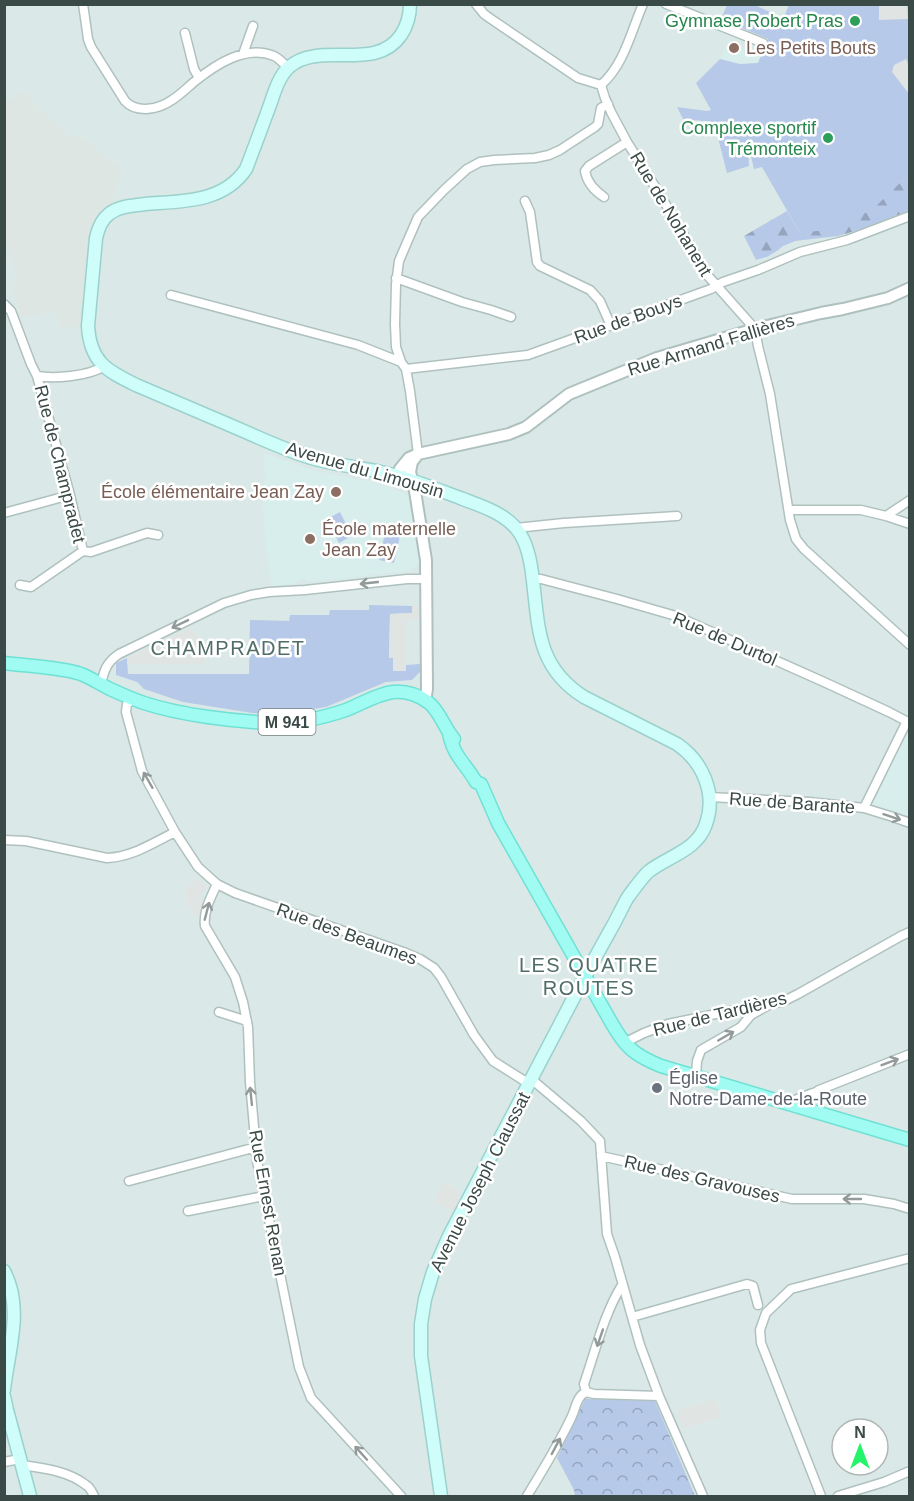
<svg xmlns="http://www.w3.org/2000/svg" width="914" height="1501" viewBox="0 0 914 1501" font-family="Helvetica,sans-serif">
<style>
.residential{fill:#dae9e7;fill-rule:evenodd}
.industrial{fill:#dde6e3}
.education{fill:#d7eeec}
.forest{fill:url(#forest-firs)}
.park{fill:url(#park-crowns)}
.garden{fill:#b7c9e8}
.parking{fill:#e0e5e4}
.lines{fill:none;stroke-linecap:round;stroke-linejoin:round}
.minor-casing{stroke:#afc1be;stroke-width:11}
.tertiary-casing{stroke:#afc1be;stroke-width:14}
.secondary-casing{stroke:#9bd1cc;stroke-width:15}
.primary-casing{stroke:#6fe1d4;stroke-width:15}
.minor{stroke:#fff;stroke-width:8}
.tertiary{stroke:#fff;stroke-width:10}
.secondary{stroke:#cffdfa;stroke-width:12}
.primary{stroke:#a0fbf2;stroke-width:12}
.oneway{stroke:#939b9a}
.leisure-dot{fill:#2e9e5b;stroke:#fff;stroke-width:2}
.education-dot{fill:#8d6e63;stroke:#fff;stroke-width:2}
.worship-dot{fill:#6b7280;stroke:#fff;stroke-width:2}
.labels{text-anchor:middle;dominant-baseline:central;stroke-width:5;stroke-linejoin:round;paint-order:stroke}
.shield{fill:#fff;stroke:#75807e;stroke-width:1.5}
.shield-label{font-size:16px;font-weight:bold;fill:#3a4a47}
.leisure-label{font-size:18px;fill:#27864d;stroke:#fff;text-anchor:end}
.education-label{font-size:18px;fill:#785e54;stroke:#fff;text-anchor:start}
.street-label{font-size:18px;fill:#3a4a47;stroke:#fff}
.worship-label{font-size:18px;fill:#5b616d;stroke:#fff;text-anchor:start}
.neighbourhood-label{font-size:20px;letter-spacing:1.5px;fill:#516d67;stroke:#fff}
</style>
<defs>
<pattern id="forest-firs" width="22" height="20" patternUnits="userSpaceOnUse" patternTransform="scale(1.5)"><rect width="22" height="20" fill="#b7c9e8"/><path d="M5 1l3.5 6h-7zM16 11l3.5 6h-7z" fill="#96a5be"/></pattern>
<pattern id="park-crowns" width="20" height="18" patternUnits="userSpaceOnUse" patternTransform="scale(1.5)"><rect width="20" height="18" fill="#b7c9e8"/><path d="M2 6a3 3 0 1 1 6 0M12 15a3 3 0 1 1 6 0" fill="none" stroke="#96a5be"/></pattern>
</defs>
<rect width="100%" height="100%" fill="#ecf6f4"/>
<path class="residential" d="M5,5H909V1496H5ZM842,1429H878V1465H842Z"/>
<path class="industrial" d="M25,91L35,106L74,139L80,136L121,169L112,204L99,215L90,231L85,325L60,328L57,311L22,317L9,283L18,281L5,242L4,103Z"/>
<path class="education" d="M728,39L761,57L758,64H740L720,59Z
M264,453L316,471L388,485L398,491L408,494L419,562L411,571L309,582L304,578L293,584L272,586L265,539L263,506L265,492Z
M906,734L909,736V819L875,808L873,803Z"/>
<path class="forest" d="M909,176V210L879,224L838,236L795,241L783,246L777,251L767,257L756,260L744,236L787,211L800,233L901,182Z"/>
<path class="park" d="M585,1399L655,1401L695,1496H575L574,1490L557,1458Z"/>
<path class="garden" d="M727,5H755L782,18L776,35L789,5H909V176L901,182L873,209L834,229L800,233L762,167L754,169L748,144L749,166L727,173L714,122L683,119L677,107L707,111L711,110L696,83L720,59L740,64L758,63L768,39L721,19Z
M340,512L352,536L339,543L327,519Z
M385,533L400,536L394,563L379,560Z
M369,605L412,606V613L390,614L389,658H393V670L405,671L406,665L420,664V672L412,680L386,682L326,707L277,715L252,713L183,702L144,689L137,682L116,675V663L127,658L128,674H249L250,620L289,621L290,615H329L330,610H369Z"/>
<path class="parking" d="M879,5H907L908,19L879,20Z
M906,59L909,66V94L892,72L894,65Z
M421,605V620L406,621V671H393V658H389L390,614L412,613V606Z
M192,627L205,654V664H127V658Z
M194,879H197L207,886L200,897L201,902L205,903L202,917L196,918L188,905L185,893L186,889Z
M444,1181L449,1184V1186L459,1191L456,1197L460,1199L454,1211L434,1201Z
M716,1399L722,1417L682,1429L676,1411Z"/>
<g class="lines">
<g class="minor-casing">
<path id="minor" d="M83,4L88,39L91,47L125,101C137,114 159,109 172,100C180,95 187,88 194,82C215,65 246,44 274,56C279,58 284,64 288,68
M476,4L484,14L491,19L578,78L601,85
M666,4L763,43
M185,33L194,69L199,78
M243,54L253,26
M601,85L605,98L611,112L627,142L659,193L708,276L755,329L758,346L770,394L790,520L796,539L804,549L910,645
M601,85C624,65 631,32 643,4
M604,197C595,191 587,183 585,171L589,166L627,142
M525,201L530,212L537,262L540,266L590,290L600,301L611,326
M396,278L462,302L491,310L511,317
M171,295L358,345L401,362
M4,304L11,311L31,364L37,376C56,379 87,376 103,367
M406,369L528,355L686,298L711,289L723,282L758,270L800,252L847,240L910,216
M37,376L70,495L83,551
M418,454L410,391L406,369L401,362L396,347L395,324L396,284L399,261L418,217L444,190L467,169L480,162L494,160L535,158L549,155L560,150L595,127L598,124L601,108L608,104
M789,510H861L886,516L910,524
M4,513L70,495
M886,516L910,500
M516,528L564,523L677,516
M83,551L91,552L147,533L158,535
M533,579H541L617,599L676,616L824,682L889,712L910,723
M20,585L31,587L83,551
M101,684C104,670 107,662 119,654L224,603L251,595L269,592L305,590L407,579H427
M134,699L127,704L126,712L142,771L175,832L198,867L217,884L235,893L406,953L420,959L434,968L441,977L474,1035L493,1061L523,1080L536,1083L581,1121L600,1141L607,1234L615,1257L640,1345L659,1396L703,1496
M709,797L809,802L864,808L890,816L910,823
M864,808L907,721
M4,840L26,841L107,858C132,857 153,843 175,832
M217,884C211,897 203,911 205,926L235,977L243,1002L248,1027L250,1082L257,1161L299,1367L311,1398L401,1496
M219,1012L247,1021
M624,1043L644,1033L668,1024L749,1007L782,1002L798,994L901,936L910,932
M696,1076L697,1061L701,1050L741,1027L751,1015L767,1006
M787,1103L813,1093
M810,1110C809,1100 811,1095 819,1090L910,1054
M601,1156L792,1199H864L894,1204L910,1209
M129,1181L256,1147
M188,1211L264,1196
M632,1317L747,1284L753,1286L758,1305
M586,1392L584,1384C595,1352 604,1314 622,1285
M586,1392L594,1394L659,1396
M4,1462L20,1459
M21,1465C43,1468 68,1471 86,1485C90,1487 92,1492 94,1496
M527,1496C543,1470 559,1444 572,1416C576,1408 576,1397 586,1392
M821,1496L761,1343L760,1330L766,1313L791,1289L910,1258
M838,1496L884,1482L910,1471"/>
</g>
<g class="tertiary-casing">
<path id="tertiary" d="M416,457L412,462L410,472L415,491L426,560L427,689L425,701
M398,476L400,469L409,458L418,454L509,434L526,427L569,394L657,358L755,329L821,313L843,309L888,298L910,288"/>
</g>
<g class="secondary-casing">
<path id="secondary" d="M410,4C410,15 407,26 401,35C375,73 320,40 289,67C277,78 273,98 267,113C260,132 253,151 246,169C223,203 182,201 145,204C132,206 119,206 109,214C101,220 98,229 96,238L88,326C90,362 107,371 136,385C166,398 195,410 225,423C251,434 278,447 305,456C329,464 356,467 381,472C409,478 436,489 463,499C481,506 501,512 515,527C526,539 530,557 532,573C539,625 535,666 584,697L677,744C702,761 717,793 706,824C697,851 668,856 648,872C641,879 634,889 628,897C622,907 617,919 611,929C593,961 576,993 559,1026C523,1096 486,1166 449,1236L433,1272L425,1299L421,1324V1356L441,1496
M4,1271C24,1309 8,1351 4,1390
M4,1396L7,1410L30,1496"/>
</g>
<g class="primary-casing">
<path id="primary" d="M4,663C27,666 60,667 81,674C91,678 100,684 110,689C121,694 132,699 144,703C180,715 232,721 270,723C295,724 322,718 346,710C361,704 377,694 393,692C405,691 418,695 428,702C440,711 444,728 454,739
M449,733C453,756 466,764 476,782L481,784L498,823L611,1022C625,1047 634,1055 661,1066L910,1140"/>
</g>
<use href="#minor" class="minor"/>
<use href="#tertiary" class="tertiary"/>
<use href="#secondary" class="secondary"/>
<use href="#primary" class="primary"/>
</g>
<defs><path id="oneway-shaft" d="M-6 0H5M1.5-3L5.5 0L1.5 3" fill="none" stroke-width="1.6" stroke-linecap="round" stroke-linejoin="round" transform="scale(1.5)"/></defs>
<g class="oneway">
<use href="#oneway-shaft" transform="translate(369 583) rotate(174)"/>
<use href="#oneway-shaft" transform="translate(180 624) rotate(154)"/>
<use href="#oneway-shaft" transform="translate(148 780) rotate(-120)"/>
<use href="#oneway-shaft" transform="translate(892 817) rotate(18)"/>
<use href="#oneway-shaft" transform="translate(207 911) rotate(-75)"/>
<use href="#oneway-shaft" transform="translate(726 1036) rotate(-30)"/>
<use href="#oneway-shaft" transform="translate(890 1062) rotate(-21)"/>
<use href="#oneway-shaft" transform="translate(251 1096) rotate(-96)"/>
<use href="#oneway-shaft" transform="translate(852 1199) rotate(-180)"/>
<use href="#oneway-shaft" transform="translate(600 1338) rotate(109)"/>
<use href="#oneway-shaft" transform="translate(556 1446) rotate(-62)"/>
<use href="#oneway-shaft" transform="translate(361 1453) rotate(-132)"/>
</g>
<g class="leisure-dot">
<circle cx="855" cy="21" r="6"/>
<circle cx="828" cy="138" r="6"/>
</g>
<g class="education-dot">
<circle cx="734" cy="48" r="6"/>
<circle cx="336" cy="492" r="6"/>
<circle cx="310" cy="539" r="6"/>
</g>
<circle class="worship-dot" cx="657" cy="1088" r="6"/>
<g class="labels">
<rect class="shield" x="258.5" y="709" width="57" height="26" rx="4.5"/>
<g class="shield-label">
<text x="287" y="722">M 941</text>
</g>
<g class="leisure-label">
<text x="843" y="21">Gymnase Robert Pras</text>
<text x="816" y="128">Complexe sportif<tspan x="816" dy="21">Trémonteix</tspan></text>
</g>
<g class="education-label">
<text x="746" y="48">Les Petits Bouts</text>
<text x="324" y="492" text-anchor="end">École élémentaire Jean Zay</text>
<text x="322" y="529">École maternelle<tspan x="322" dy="21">Jean Zay</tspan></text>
</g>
<g class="street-label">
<text transform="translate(671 214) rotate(59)">Rue de Nohanent</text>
<text transform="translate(628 319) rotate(-20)">Rue de Bouys</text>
<text transform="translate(711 345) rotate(-17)">Rue Armand Fallières</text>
<text transform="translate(60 464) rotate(76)">Rue de Champradet</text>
<text transform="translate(365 470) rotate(16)">Avenue du Limousin</text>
<text transform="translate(725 639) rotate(23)">Rue de Durtol</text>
<text transform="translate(792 803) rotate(4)">Rue de Barante</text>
<text transform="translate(347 934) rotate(20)">Rue des Beaumes</text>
<text transform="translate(720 1014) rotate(-14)">Rue de Tardières</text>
<text transform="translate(702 1179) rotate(13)">Rue des Gravouses</text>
<text transform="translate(480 1182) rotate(-63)">Avenue Joseph Claussat</text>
<text transform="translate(268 1203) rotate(80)">Rue Ernest Renan</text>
</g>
<g class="worship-label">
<text x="669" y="1078">Église<tspan x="669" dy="21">Notre-Dame-de-la-Route</tspan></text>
</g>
<g class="neighbourhood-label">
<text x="228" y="648">CHAMPRADET</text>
<text x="589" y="965">LES QUATRE<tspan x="589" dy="23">ROUTES</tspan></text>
</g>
</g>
<rect width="914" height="1501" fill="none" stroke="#3a4a47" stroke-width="12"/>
<g transform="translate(860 1447)"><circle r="28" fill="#ffffff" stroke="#b0b7b5" stroke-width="1.5"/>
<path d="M0-4.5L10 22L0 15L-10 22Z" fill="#25f46a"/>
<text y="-9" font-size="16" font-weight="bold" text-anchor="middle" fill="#3a4a47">N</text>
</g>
</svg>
